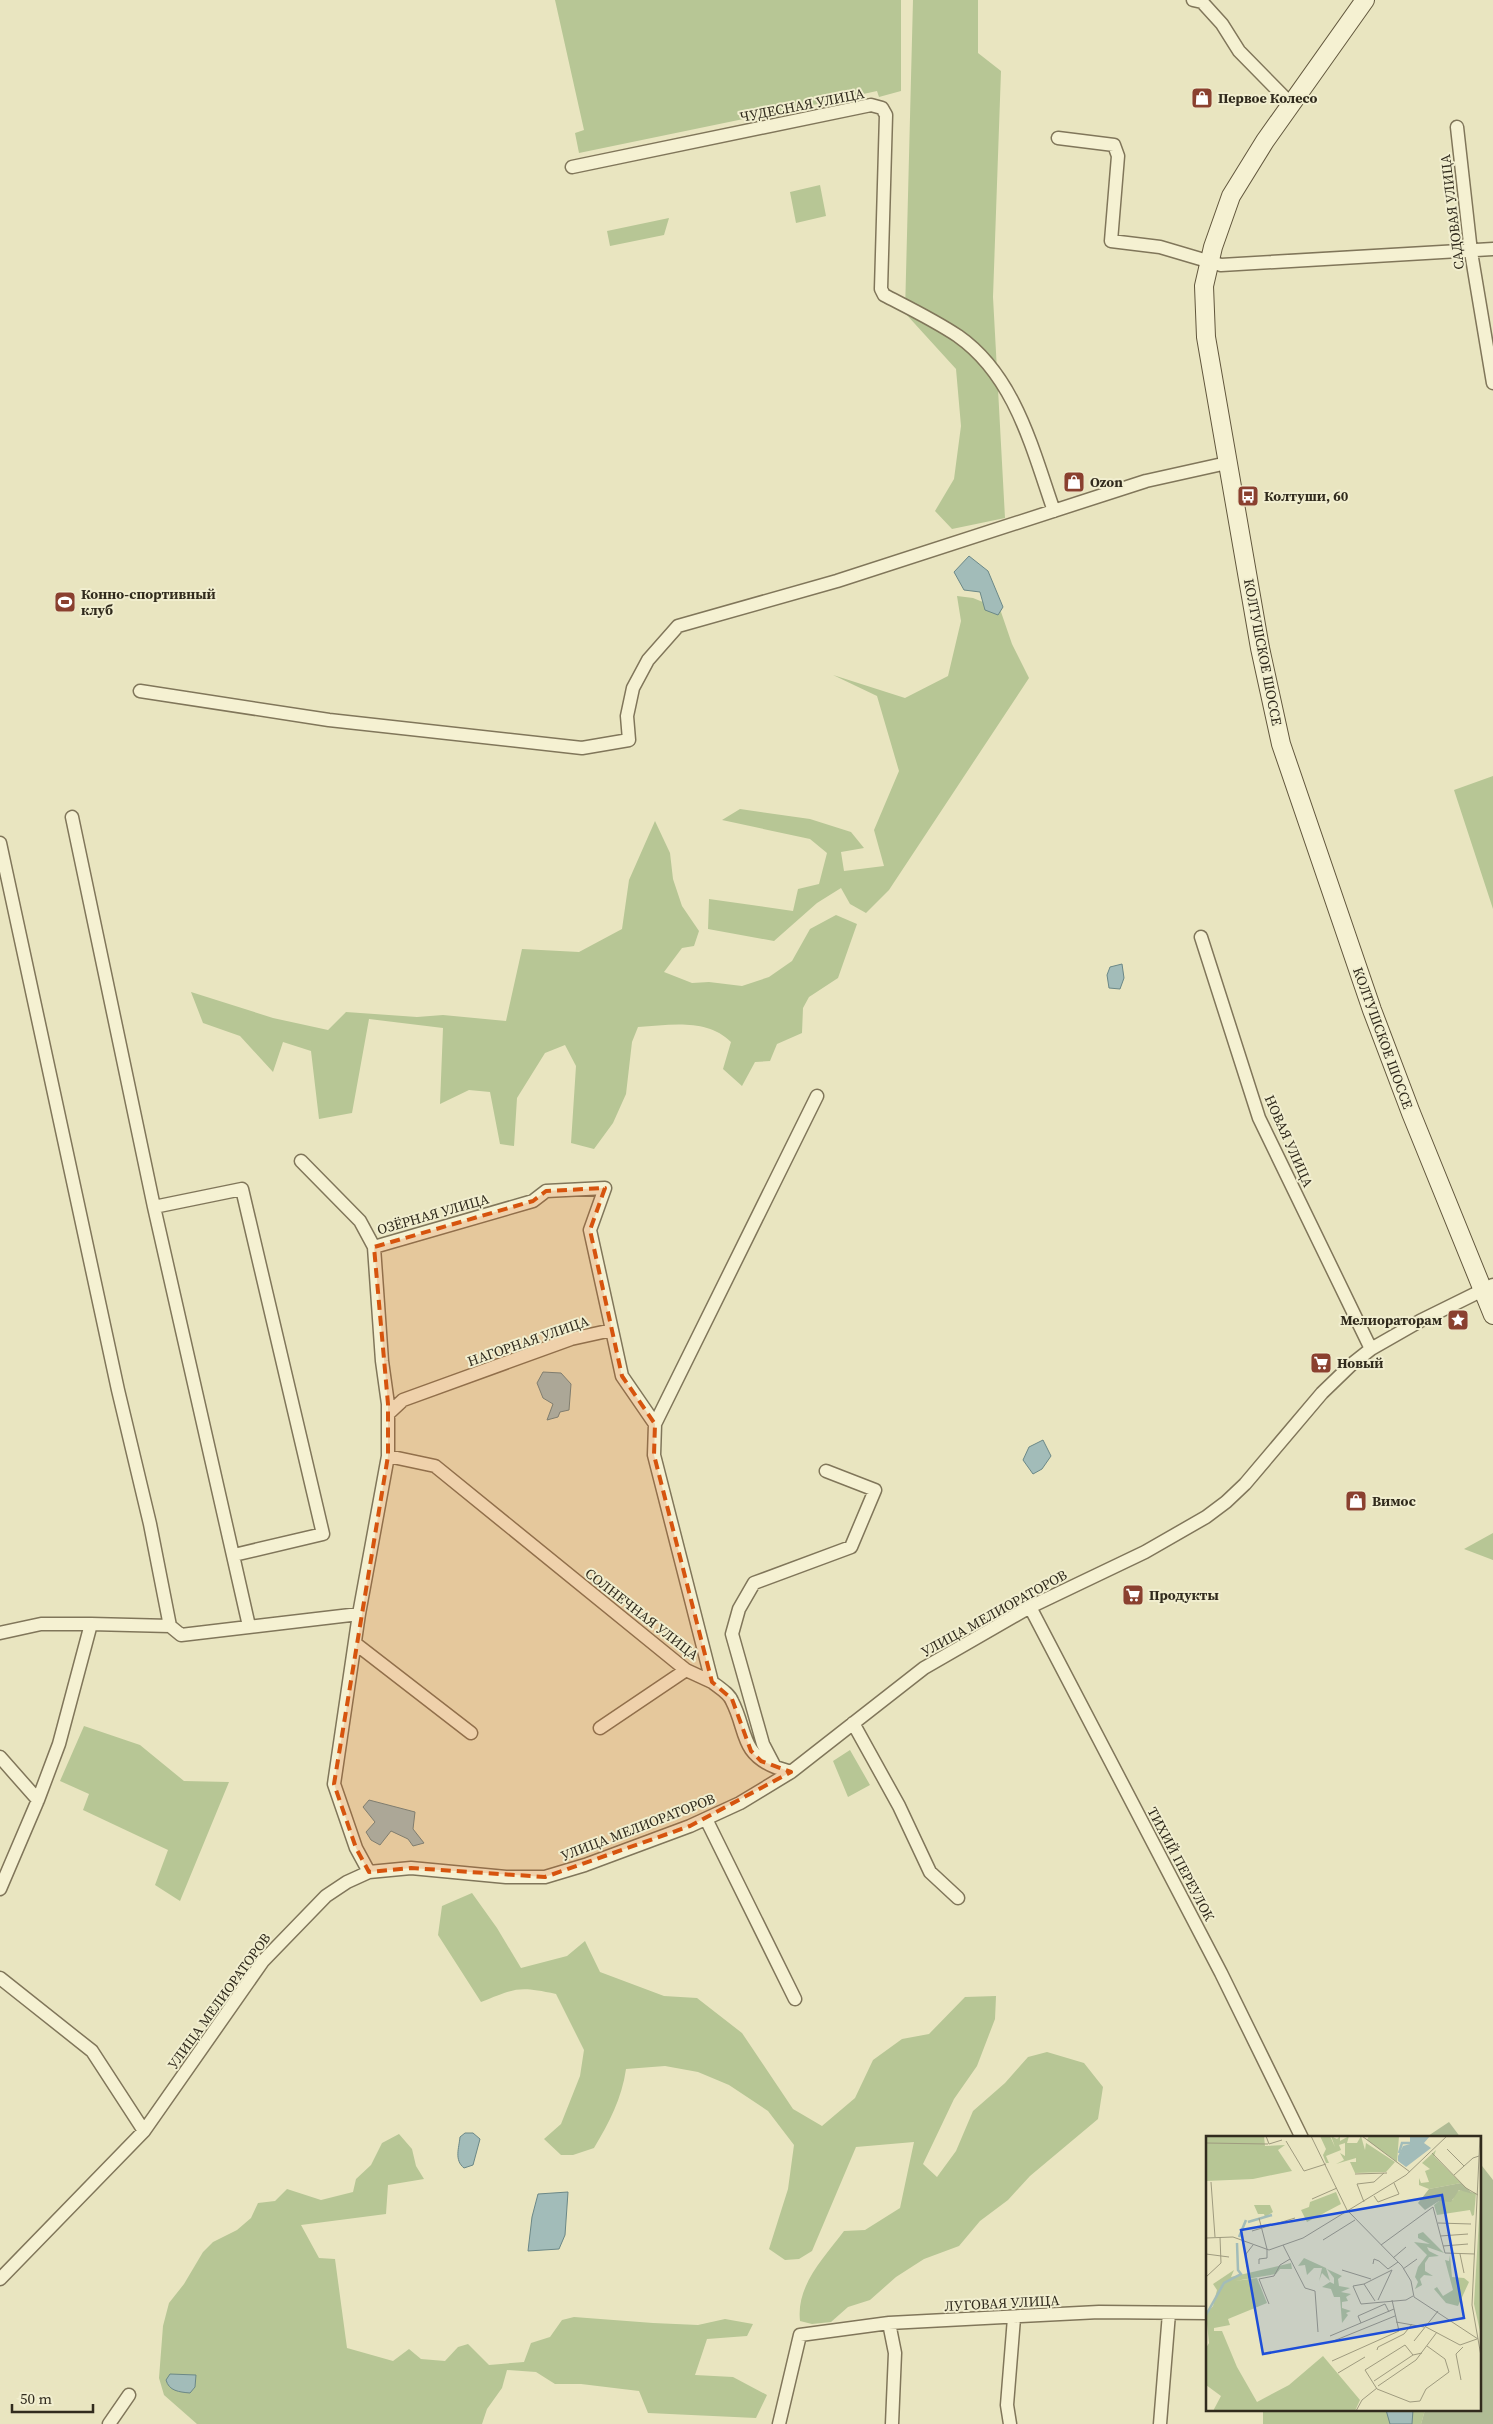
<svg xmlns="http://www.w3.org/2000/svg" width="1493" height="2424" viewBox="0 0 1493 2424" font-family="'Source Serif 4',serif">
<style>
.green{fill:#b7c695}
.cemetery{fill:#afbb94}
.water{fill:#a2bcb9;stroke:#6b8887}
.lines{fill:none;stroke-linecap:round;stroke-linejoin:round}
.street-casing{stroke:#80765a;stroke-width:15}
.secondary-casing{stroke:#62573d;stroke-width:20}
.street{stroke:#f5f1d2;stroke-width:12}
.secondary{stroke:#f5f1d2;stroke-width:18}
.marked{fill:#d6540e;fill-opacity:0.2;stroke:#d6540e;stroke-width:4;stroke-dasharray:10 6;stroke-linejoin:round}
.labels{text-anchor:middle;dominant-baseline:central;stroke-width:4;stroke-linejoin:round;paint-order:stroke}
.poi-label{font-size:14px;font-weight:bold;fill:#312b1d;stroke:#f1eecf;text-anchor:start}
.street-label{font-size:14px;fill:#312b1d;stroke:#f1eecf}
.inset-river{fill:none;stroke:#a2bcb9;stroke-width:2.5}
.inset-road{fill:none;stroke:#9f9b7f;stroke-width:1}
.view{fill:#1d4ed8;fill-opacity:0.15;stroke:#1d4ed8;stroke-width:2.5}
.inset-edge{fill:none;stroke:#312b1d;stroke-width:2.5}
</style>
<rect width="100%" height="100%" fill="#e9e5c0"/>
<path class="green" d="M555,0H901V91L879,97L877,91L767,115L766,110L757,111L758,116L579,153L575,133L584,130Z
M913,0H978V53L1001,71L993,297L1005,518L952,529L935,511L954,479L961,426L956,369L905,313Z
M820,185L826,216L796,223L790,192Z
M669,218L664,235L610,246L607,231Z
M957,596L973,598L1000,609L1012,644L1029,678L889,890L866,913L850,904L841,888L817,903L774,941L708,929L709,899L793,911L798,889L819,884L827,853L810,839L722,820L740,809L810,819L851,832L864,848L841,852L844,871L884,866L874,830L899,771L877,696L833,675L905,698L948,676L961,621Z
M1493,776V909L1454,790Z
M655,821L670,853L673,879L682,906L699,931L694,946L682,948L664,972L692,983L709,982L742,986L769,977L792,961L810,929L836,915L857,924L838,978L809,997L803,1008L802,1033L777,1044L770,1061L755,1062L742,1086L723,1069L731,1042C707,1018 670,1025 638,1027L632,1042L626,1094L613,1123L594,1149L571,1143L576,1066L565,1045L545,1053L517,1098L514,1146L500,1144L490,1092L469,1090L440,1104L443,1028L369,1019L352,1113L319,1119L311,1051L283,1042L273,1072L240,1036L203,1023L191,992L273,1018L328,1030L346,1012L417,1017L443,1015L506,1021L522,949L579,952L622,929L629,880Z
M1493,1533V1560L1464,1549Z
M84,1726L140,1745L184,1781L229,1782L180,1901L155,1885L168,1850L83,1810L89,1794L60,1781Z
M850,1750L870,1785L848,1797L833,1761Z
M472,1893L497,1928L521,1968L567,1956L585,1941L600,1972L664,1996L697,1998L742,2033L793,2109L822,2126L855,2098L873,2060L902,2039L929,2034L965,1997L996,1996L995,2019L977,2066L954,2099L923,2164L937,2177L956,2151L973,2111L1005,2083L1028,2057L1047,2052L1084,2063L1103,2087L1098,2119L1030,2176L1008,2200L980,2221L959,2246L924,2259L896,2277L870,2300L848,2307L831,2322L812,2324L800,2321C796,2285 824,2258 844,2231L865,2230L900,2208L914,2142L856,2147L812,2251L799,2259L785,2260L769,2249L788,2189L794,2145L768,2111L729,2085L698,2072L665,2066L626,2069C622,2098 609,2123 594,2148L573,2155H561L544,2139L561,2124L580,2076L584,2050L556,1994C518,1986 516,1988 481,2002L438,1935L442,1906Z
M399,2134L412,2149L416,2166L424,2179L388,2185L386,2214L301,2225L319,2258L335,2259L347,2348L393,2361L409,2349L421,2359L445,2361L458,2347L468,2344L489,2365L524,2362L531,2343L550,2337L562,2320L574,2317L653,2323L698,2325L725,2319L753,2324L747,2336L707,2339L695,2375L733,2377L767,2395L756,2418L648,2413L639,2391L581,2384H555L536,2372L507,2370L502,2388L487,2409L482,2424H197L164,2395L159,2378L163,2326L169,2303L184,2284L203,2252L213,2242L237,2230L251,2218L258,2203L275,2201L287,2189L321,2200L353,2192L356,2179L371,2165L382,2143Z
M1263,2410H1425L1421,2424H1263Z"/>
<path class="cemetery" d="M1449,2122L1461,2138H1425Z
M1479,2162L1493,2180V2424H1421L1425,2410H1479Z"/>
<path class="water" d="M969,556L988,571L1003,607L998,615L985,610L980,592L964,590L954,572Z
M1122,964L1124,978L1120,989L1109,988L1107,975L1110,967Z
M543,1372L561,1373L571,1384L569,1410L560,1412L558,1417L547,1420L553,1404L543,1398L537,1383Z
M1043,1440L1051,1456L1042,1469L1033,1474L1023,1460L1029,1447Z
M369,1800L415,1812L413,1829L424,1843L413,1846L408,1839L391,1831L380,1845L371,1840L366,1832L375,1822L363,1807Z
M465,2133H473L480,2139L473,2165L464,2168C454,2160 459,2148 460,2137Z
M568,2192L565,2235L559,2249L528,2251L532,2217L538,2194Z
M170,2374L196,2375L195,2387L190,2393C179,2392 169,2391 166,2380Z
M1386,2410H1413L1412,2424H1390Z"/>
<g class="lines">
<g class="street-casing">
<path id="street" d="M1193,0L1202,2L1222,24L1239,51L1291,104
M1457,127L1471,252L1493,383
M1058,138L1114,145L1118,156L1111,241L1160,247L1221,265L1493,249
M572,167L871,105L882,108L886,115L881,289L884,295C909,308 934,320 958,336C1015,376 1032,448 1054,511
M140,691L329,720L582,748L629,740L627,716L633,688L648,660L678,626L837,581L1146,481L1227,463
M72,817L154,1207L249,1626
M0,843L118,1390L150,1524L170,1626
M1201,937L1259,1118L1371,1349
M301,1161L360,1221L374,1247
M154,1207L242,1189L323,1534L234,1555
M388,1414L403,1400L571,1339L612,1330L622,1376L655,1424
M388,1456L435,1466L686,1670L712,1682L654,1455L655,1424L817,1096
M1030,1607L1221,1973L1302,2138
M0,1633L41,1624H91L170,1626L181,1635L359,1614
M356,1644L471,1733
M712,1682C718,1687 729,1693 732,1701C747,1730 740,1753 775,1767
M853,1723L899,1806L930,1872L958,1898
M600,1728L686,1670
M0,1757L38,1800
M791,1772L775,1767L763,1744L732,1634L739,1609L754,1583L851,1547L875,1490L826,1471
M706,1819L795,1999
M369,1872L356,1848L334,1784L359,1614L388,1456V1404L382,1361L374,1247L533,1201L546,1191L605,1188L590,1230L612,1330
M0,1889L38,1800L59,1744L91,1624
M0,1978L92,2051L144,2131
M0,2279L144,2131L263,1961L326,1896L347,1882L369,1872L411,1868L506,1877H545L585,1865L690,1826L740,1803L791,1772L924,1668L1030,1607L1145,1552L1206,1517L1226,1502L1245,1484L1322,1393L1352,1364L1371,1349L1420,1321L1493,1285
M889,2323L895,2353L892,2424
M109,2424L129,2395
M779,2424L800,2335L889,2323L1099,2312L1207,2313
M1010,2424L1007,2405L1014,2318
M1160,2424L1169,2313"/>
</g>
<g class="secondary-casing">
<path id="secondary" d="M1365,0L1265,141L1231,196L1213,247L1204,286L1206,337L1260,648L1281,744L1372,1010L1411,1113L1493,1315"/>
</g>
<use href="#street" class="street"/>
<use href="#secondary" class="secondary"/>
</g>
<path class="marked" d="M605,1188L590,1230L622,1376L655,1424L654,1455L712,1682L732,1699L751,1751L761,1761L791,1772L690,1826L545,1877L411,1868L369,1872L356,1848L334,1784L388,1456V1404L374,1247L533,1201L546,1191Z"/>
<defs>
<g id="shop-square" transform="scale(1.125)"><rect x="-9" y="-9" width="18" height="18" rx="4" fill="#8a402f" stroke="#f1eecf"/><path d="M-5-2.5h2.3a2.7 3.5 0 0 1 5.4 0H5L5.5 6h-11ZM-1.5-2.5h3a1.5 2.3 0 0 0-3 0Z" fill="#fff"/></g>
<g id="bus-square" transform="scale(1.125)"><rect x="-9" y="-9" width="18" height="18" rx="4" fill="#8a402f" stroke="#f1eecf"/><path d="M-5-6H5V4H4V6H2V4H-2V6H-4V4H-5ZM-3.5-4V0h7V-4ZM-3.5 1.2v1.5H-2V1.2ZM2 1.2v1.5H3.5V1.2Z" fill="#fff"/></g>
<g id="stadium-square" transform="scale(1.125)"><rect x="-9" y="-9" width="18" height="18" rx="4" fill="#8a402f" stroke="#f1eecf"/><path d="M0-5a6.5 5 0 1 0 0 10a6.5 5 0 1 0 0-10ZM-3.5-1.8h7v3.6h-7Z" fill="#fff"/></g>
<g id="sight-square" transform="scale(1.125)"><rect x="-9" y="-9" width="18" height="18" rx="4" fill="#8a402f" stroke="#f1eecf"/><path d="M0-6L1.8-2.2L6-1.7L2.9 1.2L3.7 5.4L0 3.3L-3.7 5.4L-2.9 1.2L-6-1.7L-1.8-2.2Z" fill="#fff"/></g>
<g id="supermarket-square" transform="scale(1.125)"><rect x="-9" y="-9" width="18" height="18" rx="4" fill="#8a402f" stroke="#f1eecf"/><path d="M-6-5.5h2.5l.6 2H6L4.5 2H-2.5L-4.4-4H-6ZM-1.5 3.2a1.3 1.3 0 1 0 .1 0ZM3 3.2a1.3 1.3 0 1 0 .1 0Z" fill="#fff"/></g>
</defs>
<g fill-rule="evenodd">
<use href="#shop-square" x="1202" y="98"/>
<use href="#shop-square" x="1074" y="482"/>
<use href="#bus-square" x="1248" y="496"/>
<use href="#stadium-square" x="65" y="602"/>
<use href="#sight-square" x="1458" y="1320"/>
<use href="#supermarket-square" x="1321" y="1363"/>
<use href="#shop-square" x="1356" y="1501"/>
<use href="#supermarket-square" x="1133" y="1595"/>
</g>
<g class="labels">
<g class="poi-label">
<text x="1218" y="98">Первое Колесо</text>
<text x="1090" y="482">Ozon</text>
<text x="1264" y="496">Колтуши, 60</text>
<text x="81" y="594">Конно-спортивный<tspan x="81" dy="16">клуб</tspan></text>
<text x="1442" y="1320" text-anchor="end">Мелиораторам</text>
<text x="1337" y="1363">Новый</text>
<text x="1372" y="1501">Вимос</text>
<text x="1149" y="1595">Продукты</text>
</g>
<g class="street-label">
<text transform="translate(802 105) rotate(-11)">ЧУДЕСНАЯ УЛИЦА</text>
<text transform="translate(1452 212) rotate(-97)">САДОВАЯ УЛИЦА</text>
<text transform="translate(1263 652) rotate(79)">КОЛТУШСКОЕ ШОССЕ</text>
<text transform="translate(1383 1038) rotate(70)">КОЛТУШСКОЕ ШОССЕ</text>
<text transform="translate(1289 1141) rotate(66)">НОВАЯ УЛИЦА</text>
<text transform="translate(433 1214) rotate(-16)">ОЗЁРНАЯ УЛИЦА</text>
<text transform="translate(528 1341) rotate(-19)">НАГОРНАЯ УЛИЦА</text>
<text transform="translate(994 1613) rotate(-29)">УЛИЦА МЕЛИОРАТОРОВ</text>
<text transform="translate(642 1614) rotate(38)">СОЛНЕЧНАЯ УЛИЦА</text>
<text transform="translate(638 1827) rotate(-21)">УЛИЦА МЕЛИОРАТОРОВ</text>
<text transform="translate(1181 1864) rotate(62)">ТИХИЙ ПЕРЕУЛОК</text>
<text transform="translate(219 2001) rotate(-54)">УЛИЦА МЕЛИОРАТОРОВ</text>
<text transform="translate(1002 2303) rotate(-3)">ЛУГОВАЯ УЛИЦА</text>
</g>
</g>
<g transform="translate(1206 2136)">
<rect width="275" height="275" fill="#e9e5c0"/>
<path d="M0,0H58L59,10L79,9L72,14L86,35L47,43L0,45ZM114,0H124L129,11L125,0L131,3L134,0V5L143,0L141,7H151L155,0L159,14L160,7L189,26L180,36L149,37L144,26H150V22L130,28L138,24L134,17L139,20V7L133,9L135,14L120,20L123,27H120L117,19L120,13ZM163,0H193L191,26L161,4ZM230,14L228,20L255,47L223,53L213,49V42L215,47L223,46L219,35L224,33L216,27ZM254,54L270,57L268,79L266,80L264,74L231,79L228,69L233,65L247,64L248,58ZM130,56L135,68L101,86L95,74L103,71L104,66ZM274,66L275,67V200L268,168ZM48,69H64L67,76L59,81L58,78H52ZM217,96L238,117L221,111L223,115L233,120L223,121L219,127V135L227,140L218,139L214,143L216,149L209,153L212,146L209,141L212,131L221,119L208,106L224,108L212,102V98ZM244,119L246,141L258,142L263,146L252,170L240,167L228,153L231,151L237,160L247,154L239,124L243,125ZM98,122L120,132L124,145L116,137L113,145L116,132H108L101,139L99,129L92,130ZM85,127L86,133H74L70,138L29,145L51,142L61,167L22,183L24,189L8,192V195H16L31,231L51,266L83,249L117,220L154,264L149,275H7L15,260L0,249V212L3,207L0,178L7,170L11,154L7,148L28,134L25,141ZM121,133L136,140L132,143L133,150L144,152L135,156L145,158L140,161L142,165L136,166V172L145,175L140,177L142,179L136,187L134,161H128L125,153L116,151L124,146L128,148V142Z" fill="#b7c695"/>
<path d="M255,47L267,58L253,54L245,66L233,65L219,74L212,67L223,53Z" fill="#afbb94"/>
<path d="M204,0H224L218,7L225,12L200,31L192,25V20L197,10L204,8Z" fill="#a2bcb9"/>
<path class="inset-river" d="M193,17L196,7H205M42,86L66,79M33,101L40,84M0,179L18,147L35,138L32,134L31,107"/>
<path class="inset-road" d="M60,0L63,8L76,4M105,0L141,74L196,130L205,145L208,161L272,203M156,0L204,36M274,0L266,169L275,220M80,5L98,35L120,28M0,7L62,8M241,13L258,30M226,17L260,52L272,59M149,38L181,37M248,39L267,22L273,20M5,46L9,101M168,60L172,66L193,58L188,47M106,63L131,52M158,66L151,48L168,46L178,37M232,87L265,88M46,95L89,82M234,100L262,98M0,102L27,101L63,114L97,102L200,39L241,0M117,104L149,84M77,109L99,152L109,155L112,196M175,109L227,71L239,117L269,118M237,110L262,108M0,118L23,121M254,118L258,137M187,122L200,111M53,128V123L61,122V113L53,82M167,128L168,123L173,125L182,133L192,126M41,131L40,118L47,109M197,133L211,123M136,134L165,143M0,141L15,127L14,101M158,148L147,150L155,168L200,164L207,160M169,165L158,148L186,134L172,164M63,168L53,143L68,140L74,129L84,123M190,186L218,191M155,187L152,180L179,168L183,176M220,191L254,209L271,203M124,200L188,173M208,205L232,175M125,206L189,180M171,214L172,211L198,198L206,188M207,219L199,209L159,234L171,253L204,266L214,265L220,253L243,236L239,223L221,210M126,225L193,195L186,164M132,237L159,221M255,244L250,218L257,211M168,245L207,219L216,217M172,250L210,224L231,196M150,275L156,264L171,252"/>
<path class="view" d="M236,59L258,182L57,218L35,94Z"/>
<rect width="275" height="275" class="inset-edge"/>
</g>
<path d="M12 2404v8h81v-8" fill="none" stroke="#312b1d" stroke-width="2.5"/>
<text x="20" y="2404" font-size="15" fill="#312b1d" stroke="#f1eecf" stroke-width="4" paint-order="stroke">50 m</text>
</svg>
